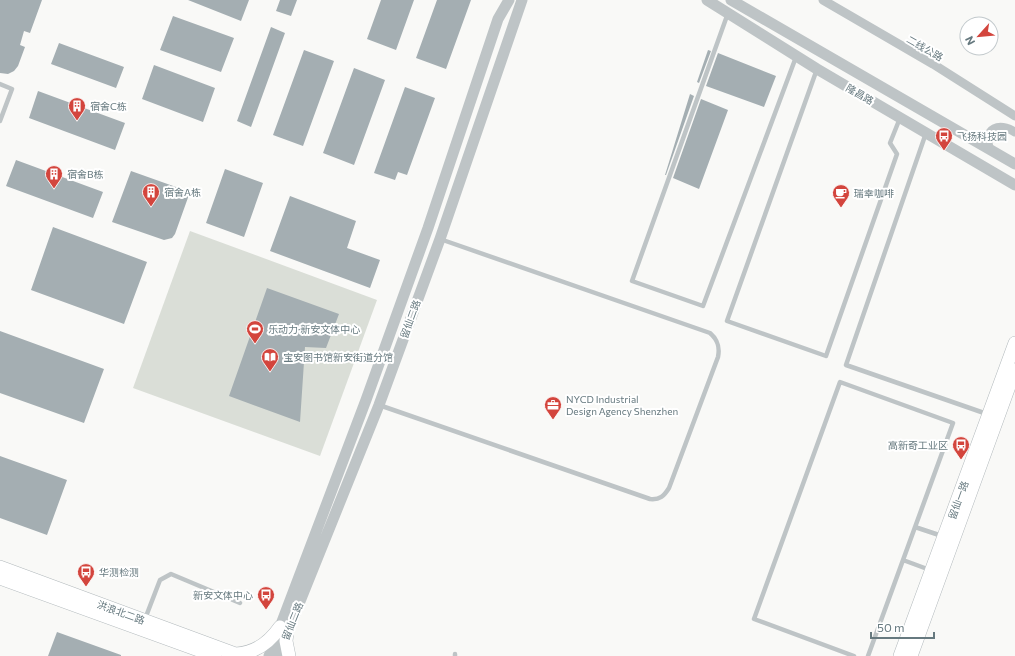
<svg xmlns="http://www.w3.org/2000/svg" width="1015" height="656" viewBox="0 0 1015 656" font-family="Commissioner,'Noto Sans SC',sans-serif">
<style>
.green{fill:#daded7}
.building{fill:#a4aeb2}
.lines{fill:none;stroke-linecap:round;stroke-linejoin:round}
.secondary-casing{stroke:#b3babd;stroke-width:14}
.service{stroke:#bec4c6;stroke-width:4.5}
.minor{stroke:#bec4c6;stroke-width:9}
.tertiary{stroke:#bec4c6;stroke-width:11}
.secondary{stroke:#fff;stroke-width:13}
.labels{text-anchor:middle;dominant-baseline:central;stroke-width:4;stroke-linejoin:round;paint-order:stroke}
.street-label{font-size:10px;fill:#66797f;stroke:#fff}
.poi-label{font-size:10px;fill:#66797f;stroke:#fff;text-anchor:start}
</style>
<rect width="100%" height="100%" fill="#f9f9f7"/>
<path class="green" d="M190,231L377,300L320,456L133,388Z"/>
<path class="building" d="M0,0H42L30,33L24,31L20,45L25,47L18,66L14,71L8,74L0,73Z
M188,0H249L241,21Z
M280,0H297L291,16L276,11Z
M381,0H414L396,50L367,39Z
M437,0H471L446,69L416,58Z
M173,16L234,38L221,72L160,50Z
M271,27L285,33L251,127L237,121Z
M59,43L124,67L116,88L51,64Z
M304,50L334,61L303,146L273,135Z
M708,50L711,51L699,83L697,82Z
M718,53L776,76L764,107L706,86Z
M154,65L215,88L203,122L142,99Z
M354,68L385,80L354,165L323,153Z
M405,87L435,98L407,175L398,172L395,180L374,173Z
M38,91L125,123L115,150L29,118Z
M690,94L694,96L666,175H665Z
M701,99L728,110L699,189L673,178Z
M16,160L103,192L93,218L6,186Z
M225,169L263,183L244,237L206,223Z
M131,171L190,192L175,234L172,238L164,240L112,222Z
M290,196L356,221L347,248L380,260L370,288L270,251Z
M53,227L147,262L124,324L31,290Z
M267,288L339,314L326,348L305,347L300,422L229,396Z
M0,331L104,369L84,423L0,393Z
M0,456L67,480L47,535L0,518Z
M57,632L121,655V656H48Z"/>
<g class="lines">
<g class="secondary-casing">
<path id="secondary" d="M0,567L241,656
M0,578L215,656
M287,633L286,641L289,656
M236,654C255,653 269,643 280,627
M900,656L1015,343
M911,656L1015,370"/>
</g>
<path class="service" d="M728,13L632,281L703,306L796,57
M817,69L727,321L826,356L897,154L890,143L900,118
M0,84L12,89L0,121
M926,133L846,365L987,414
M379,405L650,499C660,500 664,496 669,488L718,357C720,347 718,340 710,333L440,239
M915,527L942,536
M903,560L930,570
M145,619L160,580L171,574L240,603
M455,656V654
M854,656L754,619L840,382L953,423L868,656"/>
<path class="minor" d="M823,0L933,64L1015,116
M989,148C984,127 999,123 1015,132"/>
<path class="tertiary" d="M707,0L817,69L1015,185
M731,0L1015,164
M269,656L366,400L428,228L498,19L509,0
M278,656L379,405L440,239L522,0"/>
<use href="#secondary" class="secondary"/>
</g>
<defs>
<g id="building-pin" transform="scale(0.9)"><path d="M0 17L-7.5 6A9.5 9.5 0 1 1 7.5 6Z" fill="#d3453d" stroke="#fff"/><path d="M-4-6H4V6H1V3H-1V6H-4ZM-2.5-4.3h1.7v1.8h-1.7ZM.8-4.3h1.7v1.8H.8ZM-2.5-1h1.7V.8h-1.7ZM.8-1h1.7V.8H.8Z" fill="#fff"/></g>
<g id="bus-pin" transform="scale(0.9)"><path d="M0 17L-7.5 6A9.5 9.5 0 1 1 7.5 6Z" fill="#d3453d" stroke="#fff"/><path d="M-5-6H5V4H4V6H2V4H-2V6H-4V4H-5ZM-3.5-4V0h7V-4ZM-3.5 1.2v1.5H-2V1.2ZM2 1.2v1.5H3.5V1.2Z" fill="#fff"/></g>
<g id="cafe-pin" transform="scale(0.9)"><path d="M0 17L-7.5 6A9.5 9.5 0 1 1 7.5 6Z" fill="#d3453d" stroke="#fff"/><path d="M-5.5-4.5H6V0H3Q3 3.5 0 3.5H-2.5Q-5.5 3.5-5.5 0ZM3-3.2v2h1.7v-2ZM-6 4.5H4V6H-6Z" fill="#fff"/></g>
<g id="stadium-pin" transform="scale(0.9)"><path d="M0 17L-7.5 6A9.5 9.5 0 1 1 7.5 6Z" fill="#d3453d" stroke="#fff"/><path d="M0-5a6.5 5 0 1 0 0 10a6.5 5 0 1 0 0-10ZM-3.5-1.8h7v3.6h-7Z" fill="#fff"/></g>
<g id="library-pin" transform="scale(0.9)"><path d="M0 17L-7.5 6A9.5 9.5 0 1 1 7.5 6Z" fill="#d3453d" stroke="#fff"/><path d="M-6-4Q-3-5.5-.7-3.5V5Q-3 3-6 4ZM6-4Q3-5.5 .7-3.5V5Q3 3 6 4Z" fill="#fff"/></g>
<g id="office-pin" transform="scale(0.9)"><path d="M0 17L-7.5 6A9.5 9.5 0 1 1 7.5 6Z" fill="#d3453d" stroke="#fff"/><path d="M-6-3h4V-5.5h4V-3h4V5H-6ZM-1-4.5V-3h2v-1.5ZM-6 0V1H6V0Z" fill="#fff"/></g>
</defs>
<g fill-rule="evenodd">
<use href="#building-pin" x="77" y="106"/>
<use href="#bus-pin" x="944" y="136"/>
<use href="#building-pin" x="54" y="174"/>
<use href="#building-pin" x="151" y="192"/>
<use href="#cafe-pin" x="841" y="193"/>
<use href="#stadium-pin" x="255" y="329"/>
<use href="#library-pin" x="270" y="357"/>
<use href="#office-pin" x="553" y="405"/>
<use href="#bus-pin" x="961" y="445"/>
<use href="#bus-pin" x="86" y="572"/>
<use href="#bus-pin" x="266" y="595"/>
</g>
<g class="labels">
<g class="street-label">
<text transform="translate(925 48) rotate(30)">二线公路</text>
<text transform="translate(860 94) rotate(30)">隆昌路</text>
<text transform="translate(410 319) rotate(-70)">留仙二路</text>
<text transform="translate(958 500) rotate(-70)">留仙一路</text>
<text transform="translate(121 612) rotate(20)">洪浪北二路</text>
<text transform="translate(292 621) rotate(-68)">留仙二路</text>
</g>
<g class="poi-label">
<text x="90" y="106">宿舍C栋</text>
<text x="957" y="136">飞扬科技园</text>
<text x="67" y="174">宿舍B栋</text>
<text x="164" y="192">宿舍A栋</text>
<text x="854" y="193">瑞幸咖啡</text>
<text x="268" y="329">乐动力·新安文体中心</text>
<text x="283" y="357">宝安图书馆新安街道分馆</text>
<text x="566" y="399">NYCD Industrial<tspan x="566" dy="12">Design Agency Shenzhen</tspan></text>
<text x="948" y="445" text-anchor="end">高新奇工业区</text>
<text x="99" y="572">华测检测</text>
<text x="253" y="595" text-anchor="end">新安文体中心</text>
</g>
</g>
<g transform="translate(979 36) rotate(243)"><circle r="19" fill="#ffffff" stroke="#c2c9cc"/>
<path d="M0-3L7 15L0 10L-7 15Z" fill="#d3453d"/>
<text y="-6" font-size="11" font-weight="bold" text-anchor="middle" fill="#66797f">N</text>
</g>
<path d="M871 632v6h63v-6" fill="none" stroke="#66797f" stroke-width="2"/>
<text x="877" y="632" font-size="12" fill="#66797f" stroke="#ffffff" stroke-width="3" paint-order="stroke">50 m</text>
</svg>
